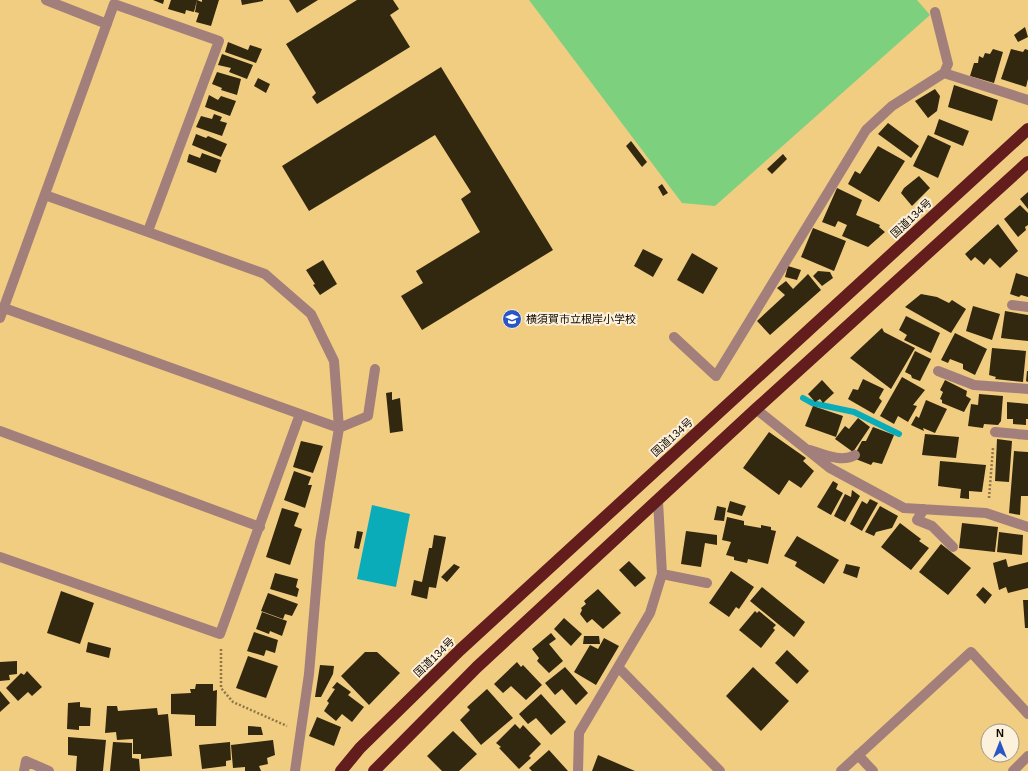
<svg xmlns="http://www.w3.org/2000/svg" width="1028" height="771" viewBox="0 0 1028 771" font-family="Arial,'Noto Sans JP',sans-serif">
<style>
.green{fill:#7dd07e}
.water{fill:#0aacb9}
.lines{fill:none;stroke-linecap:round;stroke-linejoin:round}
.stream{stroke:#0aacb9;stroke-width:6}
.building{fill:#32270f}
.path{stroke:#8e7548;stroke-width:2.5;stroke-dasharray:2 2;stroke-linecap:butt}
.minor{stroke:#a37f7b;stroke-width:10}
.highway{stroke:#641d1d;stroke-width:12}
.labels{text-anchor:middle;dominant-baseline:central;stroke-width:4;stroke-linejoin:round;paint-order:stroke}
.street-label{font-size:11px;fill:#140a00;stroke:#fcf1dc}
.poi-label{font-size:11px;fill:#140a00;stroke:#fcf1dc;text-anchor:start}
</style>
<rect width="100%" height="100%" fill="#f1cd82"/>
<path class="green" d="M529,0H917L930,15L715,206L682,203Z"/>
<path class="water" d="M372,505L410,514L396,587L357,579Z"/>
<g class="lines">
<path class="stream" d="M803,398L812,403L854,412L899,434"/>
</g>
<path class="building" d="M153,0H164L163,4Z
M171,0H197L194,12L186,10L185,14L168,9Z
M197,0L202,2V0H219L211,26L196,22L199,13L195,12Z
M241,0H263V1L242,5Z
M289,0H318L297,13Z
M357,0H393L399,9L390,15L410,47L317,104L312,97L316,93L286,44Z
M1025,27L1028,37L1018,42L1014,35Z
M228,42L248,50L250,45L262,49L256,63L225,52Z
M993,49L1003,52L994,83L970,76L974,63H978L979,56L983,58L985,53L990,54Z
M1011,49L1023,52L1025,49L1028,50V79L1026,87L1001,79Z
M222,54L253,65L247,79L229,72L231,68L218,65Z
M441,67L553,250L422,330L401,296L423,283L416,271L480,232L461,199L471,192L435,135L309,211L282,166Z
M217,72L241,79L237,95L221,90L222,88L212,84Z
M258,78L270,84L266,93L254,86Z
M954,85L998,100L992,121L948,107Z
M935,89L940,96L937,111L928,118L915,101Z
M209,95L218,100L221,96L236,101L230,116L205,107Z
M214,114L222,117L220,121L227,123L222,136L196,127L201,116L212,119Z
M939,119L969,131L963,146L934,134Z
M888,123L919,146L911,158L878,134Z
M196,134L206,138L208,136L227,144L221,157L192,145Z
M928,135L951,146L938,178L913,166Z
M631,141L647,162L642,167L626,146Z
M878,146L905,161L879,202L848,184L855,171L860,174Z
M202,153L221,160L216,173L187,162L189,154L200,158Z
M783,154L787,159L772,174L767,169Z
M919,176L930,188L912,206L901,193L904,188Z
M662,184L668,193L663,196L658,187Z
M837,188L862,200L856,215L880,225L879,227L885,232L868,247L842,236L847,225L838,221L835,227L822,222Z
M1028,192V209L1020,199Z
M1020,205L1028,213V225L1025,227L1026,230L1018,237L1004,219Z
M998,224L1018,251L1000,268L990,258L984,265L975,257L971,261L965,254Z
M813,228L846,241L834,271L801,257Z
M643,249L663,259L653,277L634,266Z
M692,253L718,268L703,294L677,280Z
M323,260L337,284L320,295L313,285L315,284L306,270Z
M788,266L801,270L797,280L785,277Z
M818,271L830,272L833,278L822,286L813,276Z
M1016,273L1028,277V297L1021,295L1019,297L1010,294Z
M808,274L821,290L770,335L757,321L785,295L777,288L786,281L793,289Z
M921,294L937,297L949,303L952,300L966,309L951,333L905,307Z
M973,306L1000,314L992,340L966,331Z
M1005,311L1028,315V341L1001,338Z
M906,316L940,333L931,353L904,340L907,335L899,330Z
M882,328L884,332L915,348L891,389L850,358Z
M955,333L987,349L975,375L963,369V364L950,359L948,363L941,360Z
M992,348L1026,351L1023,382L995,379L996,377L989,375Z
M915,351L931,359L920,381L912,378L911,375L905,372Z
M1027,371H1028V382L1026,381Z
M902,377L925,390L913,405L917,406L908,422L898,416L894,424L880,416Z
M863,379L884,389L879,398L882,401L874,414L848,399L853,389L858,390Z
M822,380L834,393L823,403L820,399L815,402L808,394Z
M945,380L967,391L966,396L971,399L964,412L942,403V400L940,399L943,392L940,390Z
M392,392V400L400,398L403,431L390,433L386,393Z
M979,394L1003,396L1001,421L998,425L984,424L983,428L968,426L971,404L978,405Z
M926,400L947,409L935,433L923,428L924,431L911,425L916,416L919,418Z
M1007,402L1028,404V419H1026V425L1013,424V419H1007Z
M813,406L843,416L836,437L805,426Z
M858,418L870,427L853,452L835,439L845,426L849,429Z
M873,427L894,435L882,464L873,462L871,465L853,458L862,441H866Z
M769,432L806,458L803,461L814,471L801,488L789,480L779,495L743,468Z
M925,434L959,437L956,458L922,455Z
M997,439L1012,441L1009,482L995,481Z
M301,441L323,446L313,473L293,467Z
M1014,451L1028,452V496H1021L1020,515L1009,513Z
M940,461L986,465L982,492L969,491V499L960,498L961,489L938,486Z
M294,471L311,477L308,485H312L305,508L284,500Z
M833,481L838,484L836,489L843,493L831,515L817,507Z
M852,490L860,496L845,522L834,516L845,494L851,497Z
M870,499L878,503L862,531L850,524L862,501L867,504Z
M730,501L746,506L742,516L727,512Z
M717,506L726,508L724,521L714,520Z
M880,506L898,516L892,528L876,532L874,536L865,532Z
M282,508L299,513L294,526L302,529L290,565L266,557Z
M727,517L744,521V525L761,528V525L771,527V530L776,531L768,564L748,559L747,563L734,560V557L726,555L731,542L722,540Z
M900,523L921,539L919,541L929,548L911,570L881,547Z
M962,523L998,527L995,552L959,548Z
M357,531L363,532L359,549L354,548Z
M686,531L717,535V545L705,543L701,567L681,564Z
M999,532L1023,535L1022,555L997,552Z
M434,535L446,537L436,588L429,587L427,599L411,595L414,580L422,582L429,548H432Z
M797,536L839,560L824,584L795,566L797,562L784,556Z
M941,544L971,568L948,595L919,572Z
M1006,559L1008,567L1028,562V588L1008,593L1006,587L999,590L993,563Z
M629,561L646,578L635,587L619,570Z
M454,564L460,567L447,582L441,577Z
M846,564L860,567L857,578L843,573Z
M731,571L754,587L739,609L736,607L729,617L709,603Z
M275,573L298,579L296,587L299,589L297,597L270,589Z
M762,587L805,622L794,637L750,601Z
M983,587L992,595L985,604L976,595Z
M598,589L621,613L603,629L592,619L587,623L580,614L582,610L581,608L586,604L584,601Z
M61,591L94,603L80,644L47,633Z
M268,593L298,604L292,616L285,614L283,619L261,611Z
M1023,600H1028V628H1025Z
M755,611L757,613L759,611L776,625L773,628L775,630L761,648L739,630Z
M262,612L287,621L282,636L270,631L269,634L256,629Z
M564,618L582,634L571,646L554,629Z
M254,632L278,640L275,653L266,650L264,656L247,651Z
M551,633L556,639L549,644L563,661L549,673L537,661L539,658L532,649Z
M584,636H599L600,644H583Z
M604,638L619,646L596,685L574,672L590,645L598,649Z
M88,642L111,648L109,658L86,652Z
M787,650L809,671L797,684L775,663Z
M365,652H377L400,673L369,705L341,676Z
M248,656L278,666L266,698L236,688Z
M17,661V674L9,675L10,680L0,681V662Z
M517,662L521,667L523,665L542,685L526,700L511,686L503,693L494,684Z
M320,665L334,666L333,674L321,697H315Z
M565,667L588,693L576,705L562,689L555,695L545,683Z
M753,667L789,701L761,731L726,696Z
M27,671L42,687L32,696L28,692L18,701L6,688L21,673L24,675Z
M337,682L351,692L348,695L364,707L352,722L342,714L336,721L324,711L329,703L327,701L335,689L332,688Z
M196,684H213V691L217,690L216,726H195V715L171,714V694L191,693L190,689H195Z
M487,689L513,718L481,745L460,720L470,710L467,707Z
M0,691L10,703L0,712Z
M541,694L566,722L551,735L536,718L528,724L519,714Z
M80,702V707L91,708L90,726H79V730L67,729L68,703Z
M107,706H117L118,711L157,708L158,715L168,714L172,756L141,759V754H133V739L117,740L116,732L105,733Z
M317,717L341,727L334,746L309,736Z
M515,724L520,729L523,725L541,744L529,756L531,758L519,769L499,748L501,747L496,743Z
M248,726L261,727L263,735H248Z
M453,731L477,754L459,771H442L427,756Z
M68,737L106,740L103,771H76L77,756L68,755Z
M273,740L275,755L267,758L268,764L259,766L261,771H245V767L233,768L231,745Z
M113,742L132,743V758L139,759L140,771H110Z
M230,742L231,760L226,761V766L202,769L199,745Z
M549,750L568,771H532L529,768Z
M598,755L635,771H592Z"/>
<g class="lines">
<path class="path" d="M989,498L993,448
M221,649V688L233,702L287,726"/>
<path class="minor" d="M46,0L107,24
M935,12L948,64L944,73
M45,195L265,274L311,314L334,361L339,428L320,542L309,674L295,771
M1012,305L1028,307
M4,308L339,428L368,416L375,369
M0,318L114,4L219,41L148,231
M674,337L716,376L866,130L892,106L944,73L1028,100
M938,371L974,385L1028,389
M756,409L830,468L904,508L986,513L1028,527
M0,431L260,527
M995,432L1028,435
M810,450C823,454 842,463 855,455
M924,509L917,520L932,526L953,547
M0,557L220,634L300,414
M662,574L707,583
M618,667L720,771
M858,755L873,771
M24,771L26,761L49,771
M578,771L579,733L650,613L662,574L658,501
M841,771L971,652L1028,714
M1013,771L1028,756"/>
<path class="highway" d="M341,771L360,748L460,650L1028,129
M374,771L477,667L756,409L1028,162"/>
</g>
<defs>
<g id="school-disc" transform="scale(1)"><circle r="9.5" fill="#2a56c5" stroke="#fcf1dc"/><path d="M0-5L7-2L0 1L-7-2ZM-4 1L0 2.5L4 1V4Q0 6-4 4Z" fill="#fff"/></g>
</defs>
<g fill-rule="evenodd">
<use href="#school-disc" x="512" y="319"/>
</g>
<g class="labels">
<g class="street-label">
<text transform="translate(911 218) rotate(-43)">国道134号</text>
<text transform="translate(672 437) rotate(-42)">国道134号</text>
<text transform="translate(434 657) rotate(-44)">国道134号</text>
</g>
<g class="poi-label">
<text x="526" y="319">横須賀市立根岸小学校</text>
</g>
</g>
<g transform="translate(1000 743)"><circle r="19" fill="#fcf1dc" stroke="#9f9584"/>
<path d="M0-3L7 15L0 10L-7 15Z" fill="#2a56c5"/>
<text y="-6" font-size="11" font-weight="bold" text-anchor="middle" fill="#140a00">N</text>
</g>
</svg>
